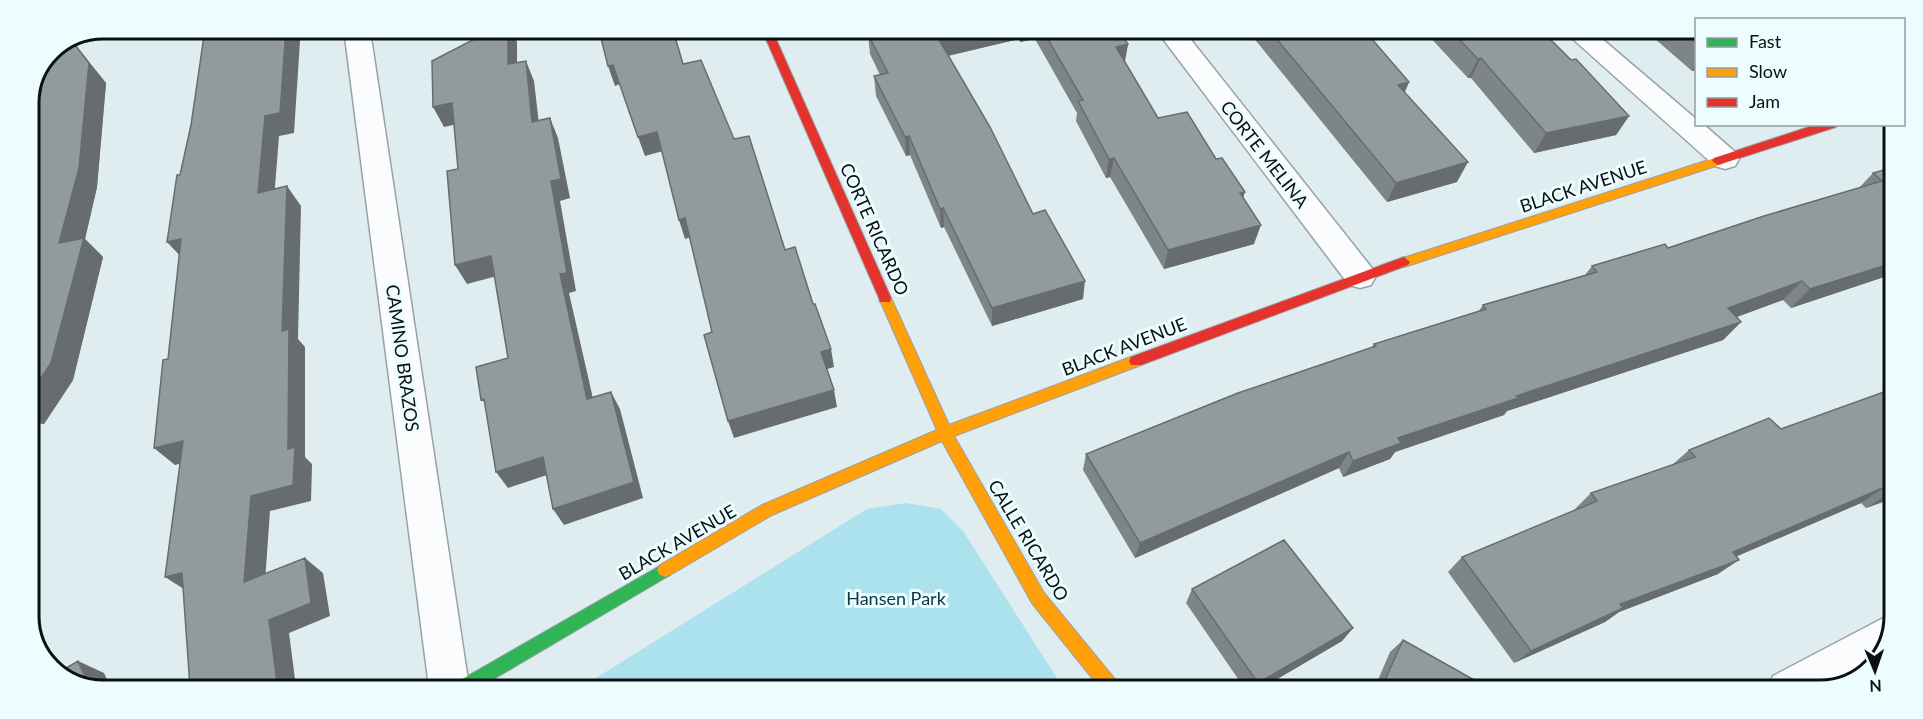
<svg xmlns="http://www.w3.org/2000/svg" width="1923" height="719" viewBox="0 0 1923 719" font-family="Lato,sans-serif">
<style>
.green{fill:#abe2ee}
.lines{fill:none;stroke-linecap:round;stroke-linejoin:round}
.street-casing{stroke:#99a2a5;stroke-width:3}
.fast-casing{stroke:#99a2a5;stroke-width:2}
.slow-casing{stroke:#99a2a5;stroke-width:2}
.jam-casing{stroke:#99a2a5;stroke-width:2}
.street{fill:#fafcfd;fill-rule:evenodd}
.fast{fill:#30b455;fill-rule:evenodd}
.slow{fill:#ff9f0a;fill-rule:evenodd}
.jam{fill:#e5322d;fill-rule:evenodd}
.wall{fill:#7d8588}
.shaded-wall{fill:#666c6f}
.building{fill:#919b9e;stroke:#666c6f;stroke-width:1.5}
.labels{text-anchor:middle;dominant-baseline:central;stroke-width:6;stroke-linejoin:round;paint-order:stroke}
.street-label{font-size:18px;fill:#081012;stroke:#edfcff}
.park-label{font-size:18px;fill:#083841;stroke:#edfcff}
.rim{fill:none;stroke:#081012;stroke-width:3}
</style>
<rect width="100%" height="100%" fill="#dfecf0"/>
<path class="green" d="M906,503L941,509L963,531L1064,689L580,688L867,509Z"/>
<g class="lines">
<g class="street-casing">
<path id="street" d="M347,29H373L371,37L469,687H429L345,37Z
M1157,31H1184L1371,267L1376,276L1371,285L1360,288L1349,285Z
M1565,32H1594L1696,119V124H1703L1735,152L1739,159L1735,166L1725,169L1715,166Z
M1891,614L1890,640L1872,664L1820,690H1767L1773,676Z"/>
</g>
<g class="fast-casing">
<path id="fast" d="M665,563L670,565L673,570L670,575L480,687H457L459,681Z"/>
</g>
<g class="slow-casing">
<path id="slow" d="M1718,157L1724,161L1722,164L1404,267L1398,262L1400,259Z
M885,293L891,298L949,425L1131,357H1141L1143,361L1141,365L954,436L1044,593L1118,683L1120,689H1101L1032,603L942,441L772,515L670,575L665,577L660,575L657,570L660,565L762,505L937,430L879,298Z"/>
</g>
<g class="jam-casing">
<path id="jam" d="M771,36L776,39L891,298L890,302H880L879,298L766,39Z
M1818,124H1837L1836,127L1718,165L1712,161L1714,158Z
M1404,257L1410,262L1408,265L1141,365H1131L1129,361L1131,357Z"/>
</g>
<use href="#street" class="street"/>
<use href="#fast" class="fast"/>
<use href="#slow" class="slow"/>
<use href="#jam" class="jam"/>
</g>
<path class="wall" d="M885,30L1119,31L1128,44L1125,62L1158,118L1216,159L1243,199L1254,244L1164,269L1110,177L1106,178L1076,121L1077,113L1035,39L1020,42L1019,39L948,56L1033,214L1083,299L992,326L944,227L941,228L910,155L906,156L876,96L874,76L880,75L870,54L868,34Z
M1248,31H1365L1409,82L1405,92L1457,182L1387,202Z
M1425,32H1543L1629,116L1616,135L1534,153L1471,78H1468Z
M1647,32H1696V70L1692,71Z
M72,41L106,83L97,187L85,239L103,257L73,380L44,424H29V99L51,50Z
M1894,167L1893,274L1791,308L1783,300L1736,317L1741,322L1723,340L1507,411L1504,415L1395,452L1390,459L1343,477L1339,468L1135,558L1083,470L1086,454L1372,347L1374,344L1478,312L1483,305L1585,275L1592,266L1668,248L1859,188L1873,173Z
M1892,368V377L1888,371Z
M1892,389L1891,499L1866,508L1861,503L1736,556L1718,574L1619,612L1605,622L1514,663L1448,572L1462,557L1575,510V509L1591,493L1672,465L1689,450L1781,429Z
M1192,589L1353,628L1342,641L1260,689H1245L1186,603Z
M1403,640L1492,690L1374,689L1390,652Z"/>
<path class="shaded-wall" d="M286,29H303L300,41L294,133L279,136L273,212L258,193L265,116Z
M436,29H453L441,38Z
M508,29H512L517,42V84L508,64Z
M971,31H1019V39L938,58V38Z
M1021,31H1035V39L1020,42Z
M72,41L106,83L97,187L85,239L103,257L73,380L44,424L29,413V396L59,243Z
M1128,44L1124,64L1116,47Z
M1481,58L1471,78H1468L1478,59Z
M526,61L534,81L541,141L532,122Z
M613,65L620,84L615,86L608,66Z
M1696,65V70L1692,71Z
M1409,82L1400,102L1398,85Z
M452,103L462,123L444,127L433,107Z
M1629,116L1616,135L1534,153L1546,133Z
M550,118L558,138L570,198L560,201L576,291L569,293L597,416L587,399L560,274L551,181Z
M657,132L663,151L645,156L638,137Z
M909,136L910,155L906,156L905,137Z
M1114,158L1110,177L1106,178L1109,159Z
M1468,162L1457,182L1387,202L1396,183Z
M287,186L301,206L298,339L305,347V457L312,464L311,501L270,511L264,596L244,582L251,496L288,449L282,331Z
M1245,192L1239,211L1240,193Z
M943,208L944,227L941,228L940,209Z
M685,218L691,237L685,239L679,220Z
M1261,225L1254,244L1164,269L1168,250Z
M181,239L185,261L167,242Z
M491,256L501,275L467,284L455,265Z
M1893,263V274L1791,308L1810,289Z
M1085,281L1083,299L992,326V308Z
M1802,281L1783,300L1710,327L1728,308Z
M1741,322L1723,340L1507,411L1504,415L1395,452L1390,459L1343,477L1353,461L1398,438L1516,396Z
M831,349L834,367L824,370L821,352Z
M834,390L837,407L734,438L728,421Z
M611,392L620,409L643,498L564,525L553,509Z
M183,441L203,457L175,465L154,448Z
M1349,452L1339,468L1135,558L1140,543Z
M543,457L553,473L508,488L496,472Z
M1885,487L1861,503L1712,567L1733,552Z
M1891,492V499L1866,508Z
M305,558L323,573L330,616L289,633L296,687H266L269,620Z
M1739,560L1718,574L1619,612L1605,622L1514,663L1531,651L1620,604Z
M182,573L187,591L165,577Z
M1353,628L1342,641L1260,689H1254L1258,683Z
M78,661L104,673L110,686H89Z"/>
<path class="building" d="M205,29H286L280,113L265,116L258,193L287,186L282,331L289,329L288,449L295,447L293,485L251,496L244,582L305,558L311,603L269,620L277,683L266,687H190L182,573L165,577L183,441L154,448L163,360L168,359L181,239L167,242L177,175H180L191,125Z
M494,29H508V64L526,61L532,122L550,118L561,179L551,181L567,273L560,274L587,399L611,392L634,482L553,509L543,457L496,472L484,399L481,400L476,367L508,358L491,256L455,265L447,171L458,169L452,103L433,107L432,61Z
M599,30H673L683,64L701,60L734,139L749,136L785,250L795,247L813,304H815L831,349L821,352L834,390L728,421L704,335L712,332L685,218L679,220L657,132L638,137L613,65L608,66Z
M885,30L971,31L938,38L990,127L1033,214L1045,210L1085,281L992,308L943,208L940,209L909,136L905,137L874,76L888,73L868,34Z
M1043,31H1119L1128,44L1116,47L1158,118L1187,112L1216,159L1222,158L1245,192L1240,193L1261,225L1168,250L1114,158L1109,159L1078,101L1083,100Z
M1270,31H1365L1409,82L1398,85L1468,162L1396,183Z
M1452,32H1543L1571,60L1576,59L1629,116L1546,133L1481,58L1478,59Z
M1684,32H1696V43Z
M72,41L89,63L79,168L59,243L84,238L51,363L29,396V124L30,121H29V99L51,50Z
M1894,167L1893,263L1810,289L1802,281L1728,308L1741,322L1516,396L1518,398L1398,438L1401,443L1353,461L1349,452L1140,543L1086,454L1238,393L1376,346L1374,344L1486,309L1483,305L1597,272L1592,266L1665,244L1668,248L1764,216L1882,181L1873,173Z
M1892,389L1891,492V493L1885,487L1733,552L1739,560L1620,604L1623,608L1531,651L1462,557L1597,501L1591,493L1695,457L1689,450L1769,418L1781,429Z
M1284,540L1353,628L1258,683L1192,589Z
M1403,640L1492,690L1381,689Z
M78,661L89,686H79L59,672Z"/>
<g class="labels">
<g class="street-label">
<text transform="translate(1265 154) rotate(52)">CORTE MELINA</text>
<text transform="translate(1583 186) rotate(-18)">BLACK AVENUE</text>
<text transform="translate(875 229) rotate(66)">CORTE RICARDO</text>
<text transform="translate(1124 346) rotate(-21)">BLACK AVENUE</text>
<text transform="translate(403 358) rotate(82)">CAMINO BRAZOS</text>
<text transform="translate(1029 540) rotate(59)">CALLE RICARDO</text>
<text transform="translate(677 542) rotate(-30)">BLACK AVENUE</text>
</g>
<g class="park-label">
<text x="896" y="598">Hansen Park</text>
</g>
</g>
<path d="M0 0H1923V719H0ZM103 39H1820A64 64 0 0 1 1884 103V616A64 64 0 0 1 1820 680H103A64 64 0 0 1 39 616V103A64 64 0 0 1 103 39Z" fill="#edfcff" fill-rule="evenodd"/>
<path class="rim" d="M103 39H1820A64 64 0 0 1 1884 103V616A64 64 0 0 1 1820 680H103A64 64 0 0 1 39 616V103A64 64 0 0 1 103 39Z"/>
<rect x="1695" y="18" width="210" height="108" fill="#edfcff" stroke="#919ea0" stroke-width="1.5"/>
<rect x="1707" y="38" width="30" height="9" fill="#30b455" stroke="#919ea0" stroke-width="1.5"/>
<text x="1749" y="48" font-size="18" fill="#081012">Fast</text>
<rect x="1707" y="68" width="30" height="9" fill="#ff9f0a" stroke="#919ea0" stroke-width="1.5"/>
<text x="1749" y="78" font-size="18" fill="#081012">Slow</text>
<rect x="1707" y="98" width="30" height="9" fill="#e5322d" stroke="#919ea0" stroke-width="1.5"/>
<text x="1749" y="108" font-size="18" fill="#081012">Jam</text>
<g transform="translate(1875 671) rotate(178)" stroke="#edfcff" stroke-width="4.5" paint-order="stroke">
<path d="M0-4.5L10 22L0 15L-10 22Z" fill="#081012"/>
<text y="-9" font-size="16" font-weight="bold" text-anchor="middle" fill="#081012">N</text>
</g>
</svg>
